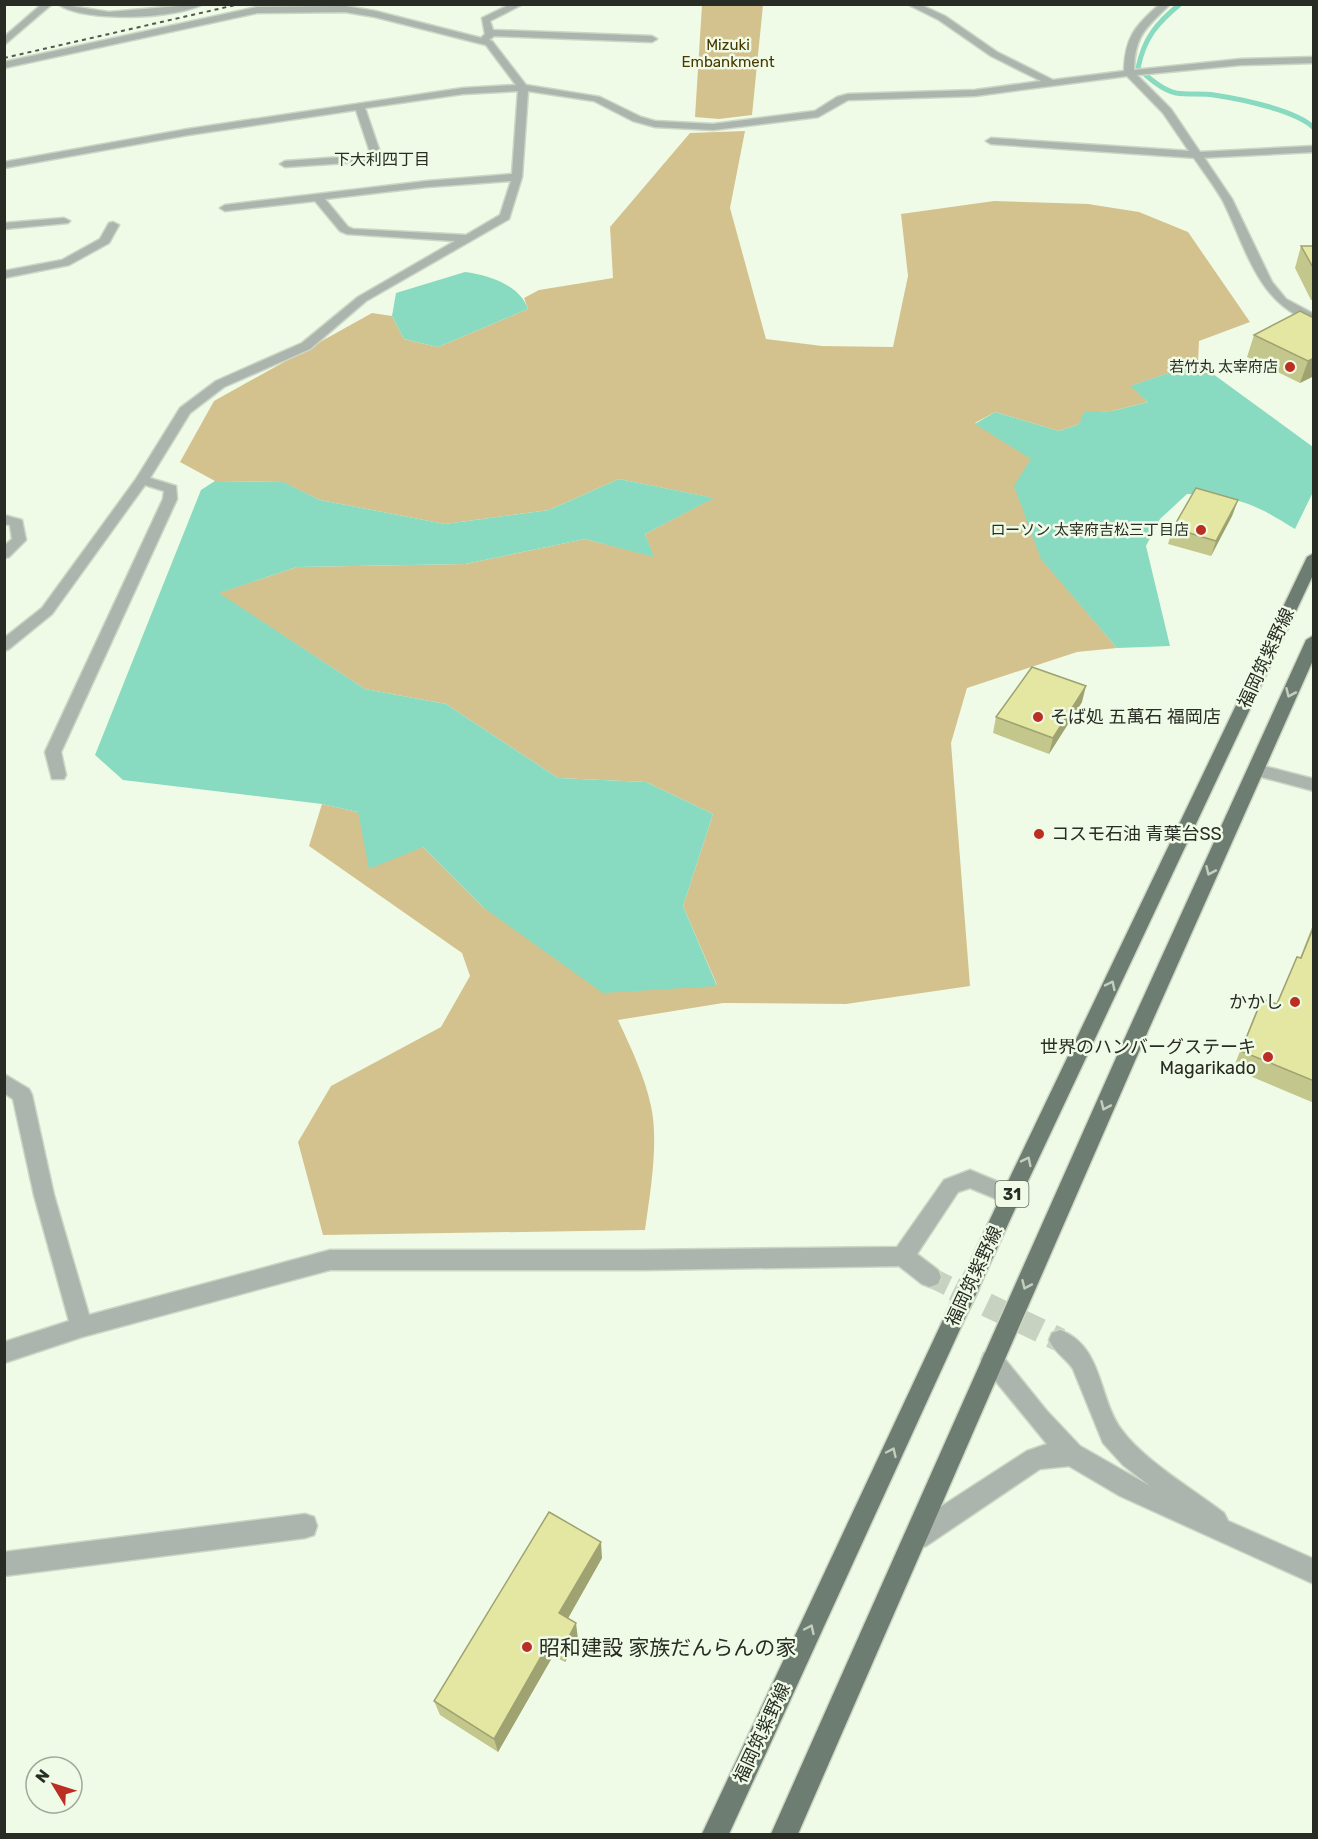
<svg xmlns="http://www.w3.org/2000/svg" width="1318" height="1839" viewBox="0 0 1318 1839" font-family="Rubik,'Noto Sans JP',sans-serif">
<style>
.green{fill:#d4c28e}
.water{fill:#88dac0}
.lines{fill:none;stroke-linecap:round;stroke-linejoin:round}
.stream{stroke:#88dac0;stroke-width:5}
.minor-tunnel-far1{stroke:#c8d2c0;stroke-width:20;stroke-dasharray:20 10;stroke-linecap:butt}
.minor-tunnel{stroke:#c8d2c0;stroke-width:24;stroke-dasharray:24 12;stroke-linecap:butt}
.minor-casing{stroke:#ccd6c4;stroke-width:3}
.tertiary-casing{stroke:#ccd6c4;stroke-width:3}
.primary-casing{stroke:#ccd6c4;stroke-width:3}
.minor{fill:#acb4ae;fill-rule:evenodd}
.tertiary{fill:#acb4ae;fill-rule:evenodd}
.primary{fill:#6e7d71;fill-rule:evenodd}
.rail{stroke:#53584e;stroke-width:2;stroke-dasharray:4 4;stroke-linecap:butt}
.wall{fill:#c3c78b}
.shaded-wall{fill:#9fa271}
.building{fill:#e3e7a2;stroke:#9fa271;stroke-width:1.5}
.oneway{stroke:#c2cfbe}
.poi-dot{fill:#bb2e21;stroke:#f0fbe7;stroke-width:2}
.labels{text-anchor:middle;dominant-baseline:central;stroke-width:5;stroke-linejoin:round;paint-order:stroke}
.far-park-label{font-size:15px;fill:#483800;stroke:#f0fbe7}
.far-poi-label{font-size:15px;fill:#282c24;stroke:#f0fbe7;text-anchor:end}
.far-neighbourhood-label{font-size:16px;fill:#282c24;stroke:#f0fbe7}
.shield{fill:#f0fbe7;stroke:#646a5e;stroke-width:1.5}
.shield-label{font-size:16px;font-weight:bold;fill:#282c24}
.street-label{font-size:18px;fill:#282c24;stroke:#f0fbe7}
.poi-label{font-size:18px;fill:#282c24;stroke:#f0fbe7;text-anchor:start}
.near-poi-label{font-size:21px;fill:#282c24;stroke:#f0fbe7;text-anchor:start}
</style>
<rect width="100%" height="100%" fill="#f0fbe7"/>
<path class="green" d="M702,5H763L752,115L719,119L695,117Z
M745,131L730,208L766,339L822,346L893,347L908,276L901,214L994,201L1088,204L1139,212L1188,232L1250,322L1199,341L1198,363L1131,386L1148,402L1112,411L1085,413L1079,424L1059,431L995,412L975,423L1032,459L1041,558L1117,648L1077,652L967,688L951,743L970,986L846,1004L723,1003L618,1020C631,1048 645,1077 651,1106C659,1142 650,1194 645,1230L323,1235L298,1142L331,1086L441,1027L470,976L462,953L309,846L322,804L358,812L423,847L484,908L717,985L683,906L713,814L646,782L558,778L446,704L365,689L218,593L297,567L465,564L585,539L653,556L645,534L713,498L619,479L549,510L445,524L320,500L282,482L215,481L180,462L214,401L372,313L392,316L404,339L438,347L528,309L524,298L539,290L613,278L610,227L690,133Z"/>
<path class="water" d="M465,272C489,275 520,285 528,309L438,347L404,339L392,316L396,293Z
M1198,363L1313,447V492L1295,529C1254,503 1235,496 1187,494L1160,519L1146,546L1170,646L1117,648L1041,559L1014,486L1031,459L975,424L995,412L1059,431L1079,424L1084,412L1112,411L1148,402L1130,386Z
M619,479L714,498L645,534L654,557L585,539L465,564L297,567L219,593L365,689L446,704L558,778L646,782L713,814L683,906L717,986L603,993L484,908L423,847L369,869L358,812L322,804L123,780L95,755L201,490L215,481L283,482L320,500L445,524L549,510Z"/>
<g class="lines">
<path class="stream" d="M1180,4C1157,23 1144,38 1138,68C1149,78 1162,90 1176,93C1189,95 1202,93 1214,95C1240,99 1296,110 1314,128"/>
<path class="minor-tunnel-far1" d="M930,1277L957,1290"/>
<path class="minor-tunnel" d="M954,1289L1060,1340"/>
<g class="minor-casing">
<path id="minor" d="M42,4H52L4,45V37Z
M58,4L109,12L203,4C177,19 83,23 58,4Z
M511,4H523L490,21L493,30L652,36L657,39L652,42L494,36L489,40L492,41L526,85L600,97L641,117L655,121L713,124L815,111L837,97L848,94L975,90L1041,81L991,56L939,20L907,4H919L945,16L997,52L1053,80L1124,71C1125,37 1135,26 1160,4H1170C1147,28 1135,33 1134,70L1241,59L1314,57V63L1241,65L1137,75L1171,109L1200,152L1314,146V152L1197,158L991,144L986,141L991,138L1189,151L1163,113L1127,76L975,96L848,100L818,117L713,130L655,127L633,121L594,101L528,91L522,177L509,219L366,301L310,349L224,387L190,413L150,478L176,486L177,499L61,752L66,775L64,779H52L45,752L163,499L164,491L145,485L52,614L9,649L4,651V638L42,608L136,479L180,408L216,381L302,343L358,297L455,241L347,234L340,231L315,201L225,211L220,208L225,205L427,181L512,174L518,91L463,94L365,108L382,158L377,161L285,167L280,164L285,161L371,155L356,110L188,135L4,168V162L188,129L463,88L516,85L486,45L375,17L345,12L257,13L4,68V62L257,7L345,6L375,11L481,38L485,34L482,18ZM511,181L500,215L466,235L353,229L348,227L325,199L427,187Z
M64,218L70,221L68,223L4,229V223Z
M113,222L119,225L109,243L69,265L4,278V271L62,260L100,239L109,223Z
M4,515L22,520L26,540L9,557L4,558V546L12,539L10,525L4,524Z
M1256,764L1314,779V791L1250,774L1248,770L1250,766Z
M4,1074L29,1089L32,1095L54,1195L89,1315L330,1250H643L897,1247L944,1180L970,1170L1018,1190L1021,1196L1018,1202L1011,1205L970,1188L958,1192L917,1254L938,1270L941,1277L938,1284L930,1287L922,1284L899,1266L643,1270H330L82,1337L4,1363V1342L69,1321L34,1195L13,1099L4,1093Z
M1060,1330C1103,1346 1098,1397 1121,1429C1143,1460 1193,1489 1224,1513L1228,1521L1314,1559V1584L1120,1496L1069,1466L1040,1469L926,1546L917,1549L908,1546L905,1537L908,1528L1027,1451L1047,1444L984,1367L981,1360L984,1353L992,1349L1000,1353L1047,1411L1080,1446L1150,1486L1123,1465L1103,1443L1073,1369C1066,1358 1054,1352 1049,1340L1052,1333Z
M305,1514L314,1517L317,1526L314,1535L305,1538L4,1576V1552Z"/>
</g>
<g class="tertiary-casing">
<path id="tertiary" d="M1197,152L1201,153L1232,199L1272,282L1286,299L1314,314V322C1258,306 1246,247 1223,201C1214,185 1202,170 1192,155Z"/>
</g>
<g class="primary-casing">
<path id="primary" d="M1314,553V573L1021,1196L729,1834H702L1001,1196L1307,557Z
M1314,635V658L1148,1031L798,1834H771L1128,1031L1306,640Z"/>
</g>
<use href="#minor" class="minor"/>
<use href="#tertiary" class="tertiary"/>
<use href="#primary" class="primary"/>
<path class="rail" d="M4,58L240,4"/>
</g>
<path class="wall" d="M1301,246H1314V300H1311L1295,268Z
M1314,318V376L1300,383L1247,357L1254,335Z
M1238,500L1232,516L1211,556L1168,544L1173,528Z
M1082,702L1049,754L993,733L996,717Z
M1314,922V1103L1233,1069L1254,1016L1262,999L1276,1004L1297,957L1300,958Z
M602,1558L568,1618L578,1639L565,1662L553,1656L498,1752L440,1715L434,1701Z"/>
<path class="shaded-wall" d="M1314,358V376L1300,383L1308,361Z
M1238,500L1232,516L1211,556L1216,541Z
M1086,686L1082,702L1049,754L1053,738Z
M601,1542L602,1558L562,1629L559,1613Z
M576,1623L578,1639L565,1662L563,1648Z
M550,1641L553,1656L498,1752L494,1739Z"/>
<path class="building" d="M1301,246H1314V269Z
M1300,311L1314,318V358L1308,361L1254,335Z
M1196,488L1238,500L1216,541L1173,528Z
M1032,667L1086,686L1053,738L996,717Z
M1314,926V1081L1241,1051L1262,999L1277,1004L1297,957L1301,958Z
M549,1512L601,1542L559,1613L576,1623L563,1648L550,1641L494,1739L434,1701Z"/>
<defs><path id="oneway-chevron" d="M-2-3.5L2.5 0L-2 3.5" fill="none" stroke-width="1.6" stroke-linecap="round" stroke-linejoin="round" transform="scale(1.5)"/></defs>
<g class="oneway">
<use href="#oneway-chevron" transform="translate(1290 693) rotate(114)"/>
<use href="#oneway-chevron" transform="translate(1210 871) rotate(114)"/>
<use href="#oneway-chevron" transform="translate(1111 985) rotate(-64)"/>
<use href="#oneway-chevron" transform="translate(1105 1106) rotate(114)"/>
<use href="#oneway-chevron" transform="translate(1027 1161) rotate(-64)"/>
<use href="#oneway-chevron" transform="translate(1026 1285) rotate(114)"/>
<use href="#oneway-chevron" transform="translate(892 1452) rotate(-65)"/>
<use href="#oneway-chevron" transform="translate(810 1629) rotate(-65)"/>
</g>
<g class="poi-dot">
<circle cx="1290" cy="367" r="6"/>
<circle cx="1201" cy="530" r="6"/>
<circle cx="1038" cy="717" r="6"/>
<circle cx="1039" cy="834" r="6"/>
<circle cx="1295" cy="1002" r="6"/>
<circle cx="1268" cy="1057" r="6"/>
<circle cx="527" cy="1647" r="6"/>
</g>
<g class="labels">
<g class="far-park-label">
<text x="728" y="45">Mizuki<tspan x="728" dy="17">Embankment</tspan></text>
</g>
<g class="far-poi-label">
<text x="1278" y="367">若竹丸 太宰府店</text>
<text x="1189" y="530">ローソン 太宰府吉松三丁目店</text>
</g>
<g class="far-neighbourhood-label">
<text x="382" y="159">下大利四丁目</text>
</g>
<rect class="shield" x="995.5" y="1181" width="33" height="26" rx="4.5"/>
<g class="shield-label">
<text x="1012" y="1194">31</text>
</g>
<g class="street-label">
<text transform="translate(1266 658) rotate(-65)">福岡筑紫野線</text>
<text transform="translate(974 1276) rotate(-65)">福岡筑紫野線</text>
<text transform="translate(762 1733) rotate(-65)">福岡筑紫野線</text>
</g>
<g class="poi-label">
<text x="1050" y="717">そば処 五萬石 福岡店</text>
<text x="1051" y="834">コスモ石油 青葉台SS</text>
<text x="1283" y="1002" text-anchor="end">かかし</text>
<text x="1256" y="1047" text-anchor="end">世界のハンバーグステーキ<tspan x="1256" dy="21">Magarikado</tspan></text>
</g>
<g class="near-poi-label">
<text x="539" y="1647">昭和建設 家族だんらんの家</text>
</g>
</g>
<rect width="1318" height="1839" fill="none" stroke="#282c24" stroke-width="12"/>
<g transform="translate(54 1785) rotate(308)"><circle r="28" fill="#f0fbe7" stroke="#a0a899" stroke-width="1.5"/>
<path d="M0-4.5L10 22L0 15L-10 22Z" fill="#bb2e21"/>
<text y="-9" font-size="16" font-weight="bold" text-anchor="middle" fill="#282c24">N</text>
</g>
</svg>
